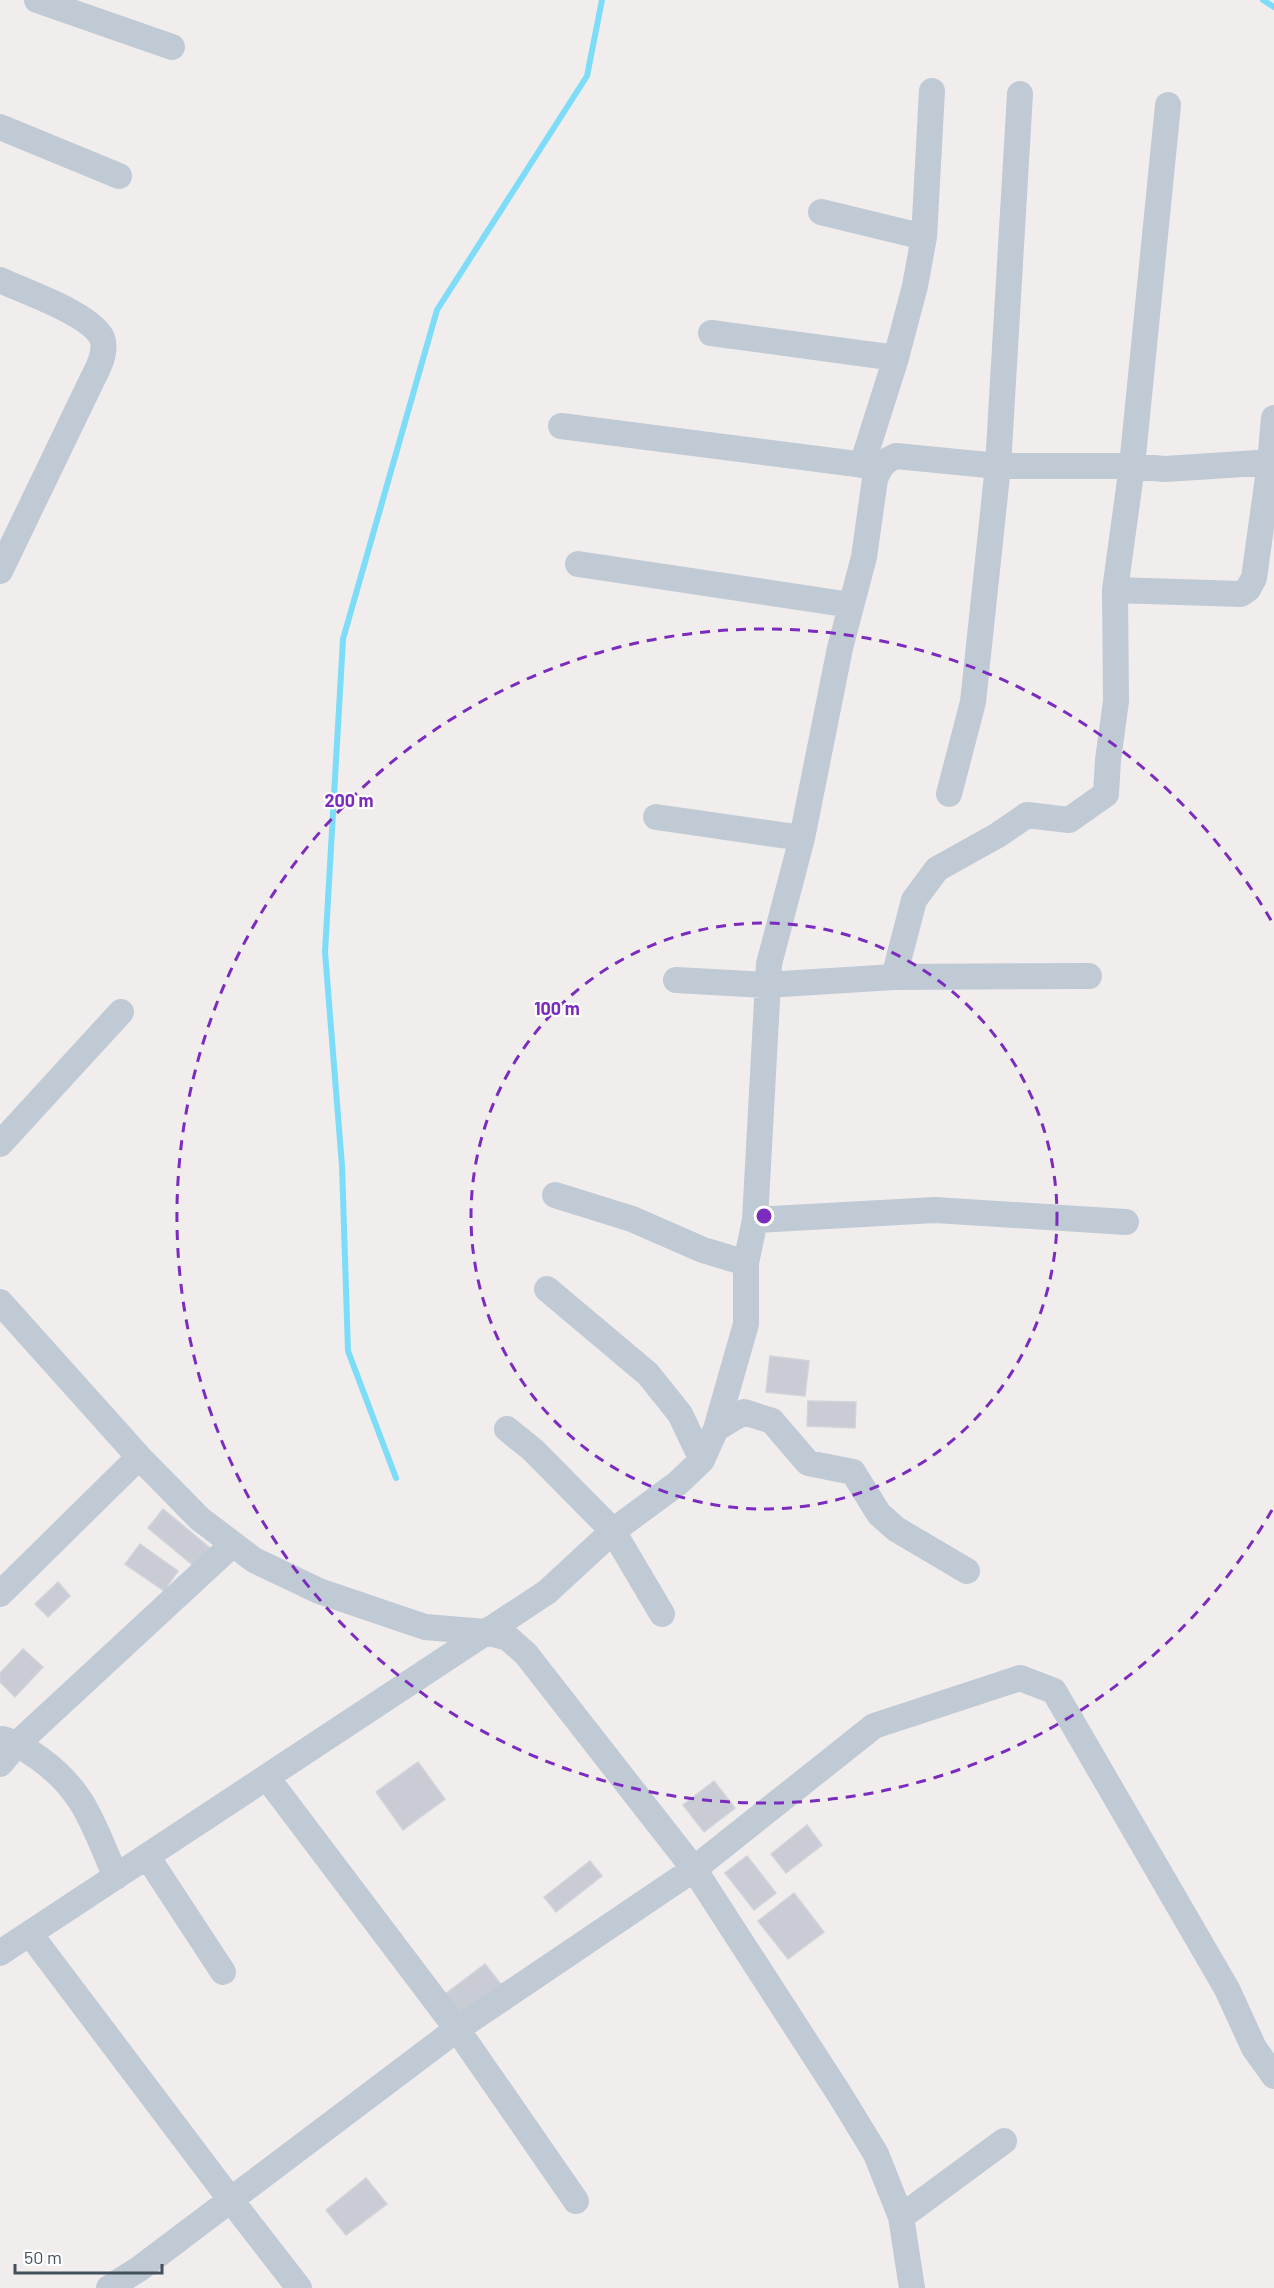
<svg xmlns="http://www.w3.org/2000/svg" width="1274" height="2288" viewBox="0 0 1274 2288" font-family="Barlow,sans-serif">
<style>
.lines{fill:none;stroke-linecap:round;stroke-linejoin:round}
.stream{stroke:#7ddcf7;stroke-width:6}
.building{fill:#c9ccd4;stroke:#d1d3da;stroke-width:1.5}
.minor{stroke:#bfcad5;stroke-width:26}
.ring{fill:none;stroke:#7b2cbf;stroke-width:3;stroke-dasharray:10 8}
.centre{fill:#7b2cbf;stroke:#fff;stroke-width:3}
.ring-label{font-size:18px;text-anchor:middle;font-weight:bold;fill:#7b2cbf;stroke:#fff;stroke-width:4.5;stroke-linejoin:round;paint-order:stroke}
</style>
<rect width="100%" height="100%" fill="#f1eded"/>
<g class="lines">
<path class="stream" d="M1263,0L1274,7
M396,1478L348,1351L342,1166L325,952L343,639L437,310L587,76L602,0"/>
</g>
<path class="building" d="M770,1356L809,1361L805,1396L766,1392Z
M808,1401L856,1402L855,1428L807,1426Z
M163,1509L210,1548L195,1567L148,1528Z
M140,1544L178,1571L164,1591L125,1564Z
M58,1582L70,1596L48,1617L35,1604Z
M23,1649L43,1667L15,1697L0,1682V1673Z
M418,1762L445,1799L403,1830L376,1792Z
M714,1781L735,1808L704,1832L683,1805Z
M807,1825L822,1845L786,1873L771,1854Z
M747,1856L776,1893L754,1910L725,1873Z
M590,1861L602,1876L556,1912L544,1897Z
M794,1893L824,1932L788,1959L758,1921Z
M485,1964L503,1987L463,2019L444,1995Z
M366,2178L387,2204L346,2235L326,2210Z"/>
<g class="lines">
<path class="minor" d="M37,0L172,47
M0,127L119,176
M821,212L924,237
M0,280C25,292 91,314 102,338C107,351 99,367 93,378L0,571
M711,333L896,358
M561,426L880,467
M862,465L896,358L915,286L924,237L932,91
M578,564L851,605
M1115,590L1241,594L1248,589L1254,578L1270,463L1274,418
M949,794L973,702L998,466L1020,94
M656,817L802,838
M894,977L914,900L937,869L998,835L1027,815L1069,820L1106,794L1108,760L1116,701L1115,590L1132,466L1168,105
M676,980L766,985L894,977L1089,976
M0,1144L121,1012
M555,1195L632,1219L703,1250L746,1263
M755,1220L935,1210L1126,1222
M547,1289L648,1374L680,1414L702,1460
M0,1302L139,1457L200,1519L254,1560L319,1591L425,1627L486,1632L508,1638L526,1654L694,1869L840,2095L876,2154L901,2217L912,2288
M507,1429L533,1450L613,1531L662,1614
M716,1429L744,1412L772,1421L808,1463L853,1472L879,1514L896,1529L967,1571
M0,1594L139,1457
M3,1739C18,1743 27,1750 40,1759C86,1792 94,1828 116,1877
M0,1764L18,1743L233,1544
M268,1779L457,2029L576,2201
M147,1856L223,1972
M30,1934L230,2199L299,2288
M0,1953L547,1592L613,1531L678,1483L702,1460L716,1429L746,1324V1263L755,1220L769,964L802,838L840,648L864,557L875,479C880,467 884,461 896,456L998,466H1132L1165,469L1274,462
M901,2217L1004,2141
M109,2288L139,2269L457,2029L694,1869L874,1726L1020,1678L1054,1691L1227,1989L1254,2048L1274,2076"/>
</g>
<g class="ring">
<circle cx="764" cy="1216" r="293"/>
<path d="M1272 1510A587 587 0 1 1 1272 922"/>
</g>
<circle cx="764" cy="1216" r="9" class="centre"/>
<g class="ring-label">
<text x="349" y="807">200 m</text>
<text x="557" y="1015">100 m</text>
</g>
<path d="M15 2264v9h147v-9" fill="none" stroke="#43515d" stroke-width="3"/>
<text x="24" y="2264" font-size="18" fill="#43515d" stroke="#ffffff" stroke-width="4.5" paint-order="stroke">50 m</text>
</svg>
